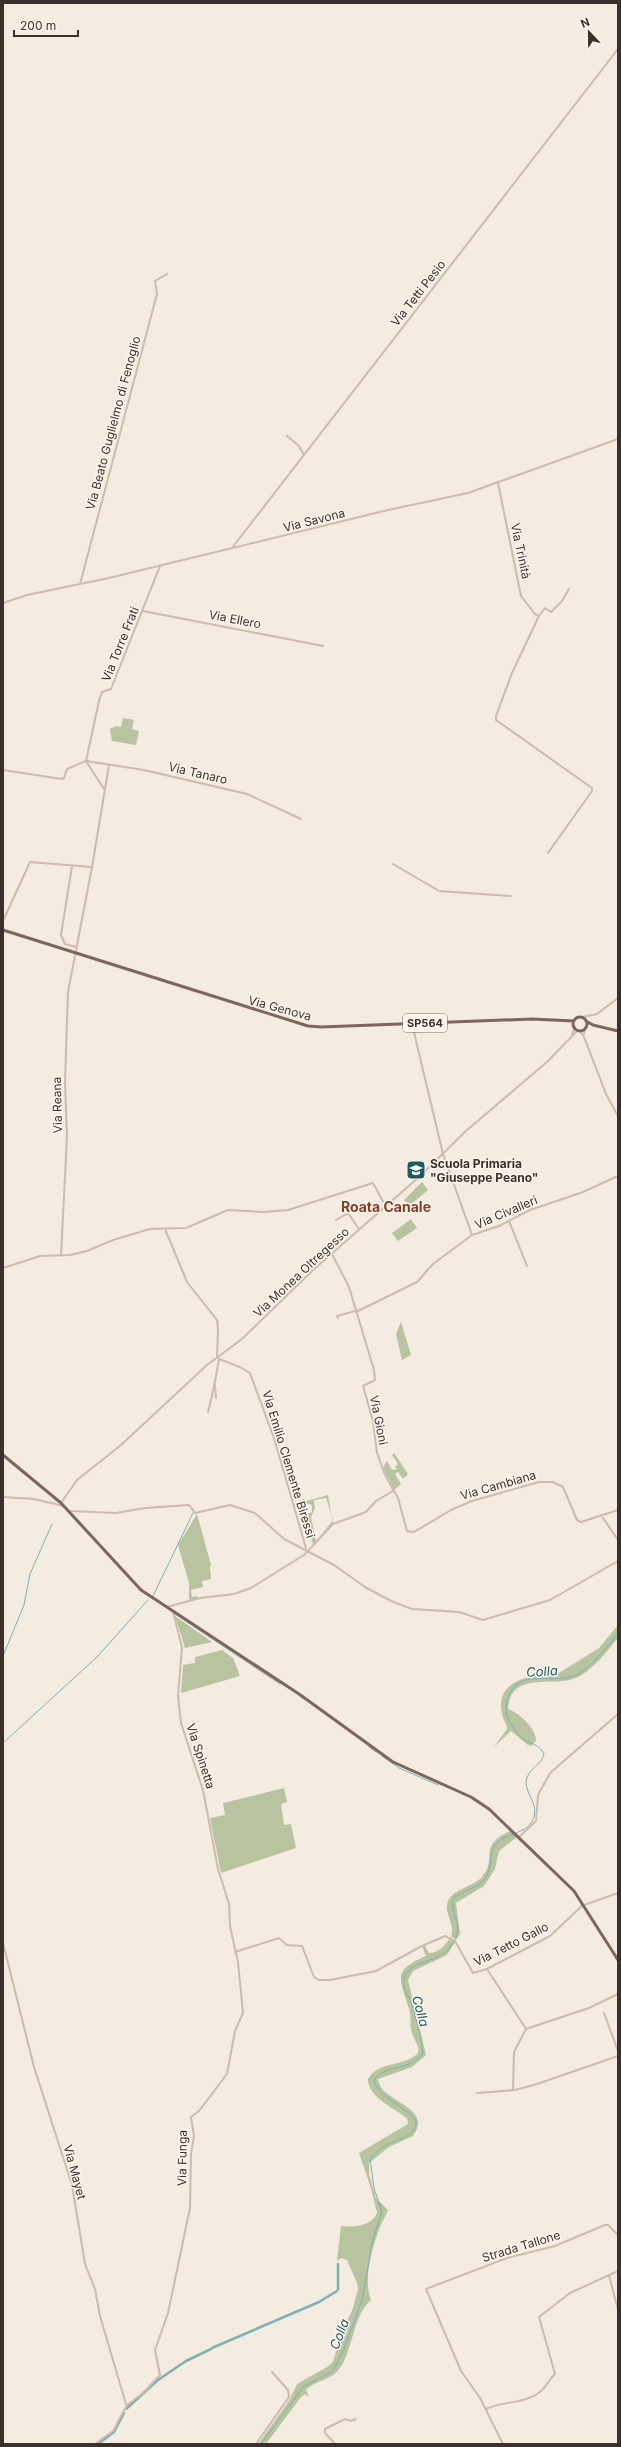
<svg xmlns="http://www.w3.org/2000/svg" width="621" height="2447" viewBox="0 0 621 2447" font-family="Inter,sans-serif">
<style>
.green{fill:#b8c4a0}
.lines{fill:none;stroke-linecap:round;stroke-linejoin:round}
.stream{stroke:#7fb0b2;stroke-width:1}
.canal{stroke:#7fb0b2;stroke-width:2.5}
.minor{stroke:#cdbbac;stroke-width:2}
.major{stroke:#7d675c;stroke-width:3}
.labels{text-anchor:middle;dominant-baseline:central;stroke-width:3;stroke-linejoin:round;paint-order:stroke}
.shield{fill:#fbf5ee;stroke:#756b66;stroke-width:1}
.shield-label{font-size:11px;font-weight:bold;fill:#3b302b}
.street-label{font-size:12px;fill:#3b302b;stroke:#fbf5ee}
.poi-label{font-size:12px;font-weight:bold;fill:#3b302b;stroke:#fbf5ee;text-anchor:start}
.water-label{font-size:13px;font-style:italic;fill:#1f5a5e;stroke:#fbf5ee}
.quarter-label{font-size:14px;font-weight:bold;fill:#8c3b22;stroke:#fbf5ee}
</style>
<rect width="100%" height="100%" fill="#f4ebe1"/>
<path class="green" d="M123,718L134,720L132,729L139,731L136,745L112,741L110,729L115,726L121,727Z
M422,1182L428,1190L409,1206L404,1200Z
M411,1219L417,1228L398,1241L392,1233Z
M401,1322L411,1355L402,1360L396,1334Z
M394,1453L408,1474L403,1479L398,1472L395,1474L401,1484L394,1490L383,1468L387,1461L392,1470L397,1469L395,1467L398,1464L392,1455Z
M328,1495L333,1524L318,1539L333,1520L326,1498L314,1500L315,1508L311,1517L316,1541L313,1544L309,1528L302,1530L309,1525L305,1518L307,1514L312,1512V1505L300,1501L295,1506L293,1505L304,1499L306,1501Z
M197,1514L211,1565L210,1567L211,1579L202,1581L203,1587L191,1590L192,1597L197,1596L198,1598L189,1600V1583L178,1545Z
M175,1616L212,1642L185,1648Z
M618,1625V1638C607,1651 594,1669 578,1677C554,1689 511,1669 508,1709C518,1712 537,1729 536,1741L531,1746L528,1745L511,1731L494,1747L507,1729C507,1723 503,1720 502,1714C495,1682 527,1675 550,1675L554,1671L559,1673L599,1648Z
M222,1650L233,1658L240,1676L181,1693L183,1665L195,1663V1657Z
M284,1788L287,1802L281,1804L284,1825L291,1824L296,1848L221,1873L210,1818L225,1815L223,1803Z
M510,1831L517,1837L499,1851L495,1869L484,1886L456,1903L460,1934L457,1939L451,1937C456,1924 443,1913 448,1901C453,1889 473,1887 482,1877C499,1858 476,1847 510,1831Z
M450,1938L455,1942L447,1955L413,1971L408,1980L426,2055L412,2067L378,2079C380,2103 435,2106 413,2136L389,2147L369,2163V2174L376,2198L388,2210C386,2216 382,2221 380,2227C372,2247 363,2279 371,2300C352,2317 354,2348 340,2368C331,2381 316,2380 306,2390L309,2397L305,2394L301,2397L266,2444H258L289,2401L297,2384L327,2367L333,2362L342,2331L352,2311L358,2290L357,2283L347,2260L341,2258L337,2261L341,2226C354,2227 371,2227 377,2213L371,2188L359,2153L408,2124L407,2118C395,2109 367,2096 368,2079C378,2061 405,2067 418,2053C420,2045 414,2041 412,2033C409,2025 412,2017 409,2009C401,1980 390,1971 426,1956L422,1946H425L429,1953C438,1953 445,1946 450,1938Z"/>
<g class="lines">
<path class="stream" d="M153,1596L193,1513
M175,1614L280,1684
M3,1656L24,1605L30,1574L52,1524
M3,1743L97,1657L148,1600
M369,1747L376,1752
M382,1756L399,1768L438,1785
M261,2444L303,2387L333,2371L344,2349L362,2300L373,2239L382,2212L374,2188L370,2159C385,2140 397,2144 412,2132C415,2130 416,2125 416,2121C405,2105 381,2100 374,2081C383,2063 412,2072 423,2053C422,2041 415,2013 411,2002C408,1995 402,1988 404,1979C409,1956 448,1967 457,1934C460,1921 451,1912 453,1899C462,1891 476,1889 484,1880C494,1869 487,1852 497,1843C508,1832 529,1834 534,1817C538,1804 526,1794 526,1782C527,1769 542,1765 544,1754C540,1745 533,1745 525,1740C519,1736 512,1726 508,1719C505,1711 506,1702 509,1695C520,1667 556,1686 578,1674C589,1668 600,1655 609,1645C613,1641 614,1637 618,1633"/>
<path class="canal" d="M338,2289V2264
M212,2348L319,2302L337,2291
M126,2409L158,2380L186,2361L211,2349
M98,2444L114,2432L124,2413"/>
<path class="minor" d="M287,436L299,446L304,455
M498,483L521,596L535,614L539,616
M232,548L618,49
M80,584L157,294L155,281L167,274
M3,603L27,595L109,578L388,510L468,493L618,439
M143,611L323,646
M86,761L144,770L247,794L301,819
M3,770L62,779L64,778L67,769L86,761
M104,789L86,761L99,701L102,692L111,689L160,566
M548,853L592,791V788L503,725L496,720V716L512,673L539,616L545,608L551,612L562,601L569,589
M393,864L439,891L511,896
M72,866L61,935L65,944L77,947
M3,921L30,862L92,867
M3,925V926
M582,1017L597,1014L618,998
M412,1024L443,1154L472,1235
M579,1030L584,1037L606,1094L618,1116
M572,1034L575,1027
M584,1034L585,1028
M336,1220L348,1213L359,1229
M509,1221L527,1266
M165,1229L187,1282L217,1320L218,1329L217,1358
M332,1254L349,1287L374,1370L375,1380L363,1386L373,1421L377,1453L385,1475L398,1498L407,1531L414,1532L451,1510L472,1501L539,1482H553L563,1487L577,1520L581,1522L618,1510
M61,1256L67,1136L65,1082L68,992L92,867L109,765
M3,1268L40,1256L70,1255L87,1251L113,1240L150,1229L186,1228L228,1210L264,1212L288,1210L373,1183L385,1205
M356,1312L417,1282L433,1264L472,1235L499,1226L530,1210L583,1192L618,1176
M338,1318L337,1316L355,1311
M219,1359L240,1367L250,1373L274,1438L306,1548
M215,1385L216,1398
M208,1412C213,1393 216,1377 219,1359
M3,1497L34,1499L64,1506
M61,1503L77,1480L121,1445L207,1365L242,1339L312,1271L419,1177L466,1131L548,1061L578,1030
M69,1511L116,1513L145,1508L189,1505L195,1513L230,1505L255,1513L284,1539L334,1565L365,1587L391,1601L412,1609L459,1612L483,1620L550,1600L618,1561
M601,1515L618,1540
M167,1607L200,1598L234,1594L251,1588L304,1555L333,1524L366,1512L376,1501L393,1491
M519,1837L536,1821L538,1795L550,1773L618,1714
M584,1905L618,1893
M3,1943L34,2067L72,2185L85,2264L95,2289L100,2316L126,2404
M235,1952L279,1938L287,1945L302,1946L314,1977L319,1980H330L376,1971L422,1946L445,1936L455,1941L473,1973L487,1969L550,1936L583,1905
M487,1969L526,2029
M604,2013L618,2051
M513,2090L514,2052L526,2029L589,2008L618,1994
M477,2093L515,2090L537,2084L618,2056
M609,2275L618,2310
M486,2409C502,2401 522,2404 537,2394C547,2388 548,2380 555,2374L539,2317L570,2293L618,2271
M95,2444L113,2431L127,2405L143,2393L160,2375L155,2350L168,2313L190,2208L191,2154L194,2136L191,2117L199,2111L227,2074L235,2031L243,2013L238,1962L230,1926L229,1904L218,1869L203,1790L181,1723L178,1695L182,1648L173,1611
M256,2444L289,2397L288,2390L272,2372
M335,2444L325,2433V2429L345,2419L351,2421L356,2419
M503,2444L480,2398L461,2371L426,2289L507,2258L555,2246L605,2225H608L618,2235"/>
<path class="major" d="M3,930L308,1026L321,1027L532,1019L574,1021
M573 1024a7 7 0 1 1 14 0a7 7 0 1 1-14 0Z
M586,1021L593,1025L618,1031
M3,1455L61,1503L141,1590L299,1694L393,1762L471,1797L489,1809L574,1891L618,1960"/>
</g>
<defs>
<g id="school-square" transform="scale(1)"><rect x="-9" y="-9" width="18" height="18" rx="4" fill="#1f5a5e" stroke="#fbf5ee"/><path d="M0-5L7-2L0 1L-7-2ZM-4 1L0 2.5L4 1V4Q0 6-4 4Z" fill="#fff"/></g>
</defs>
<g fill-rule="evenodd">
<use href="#school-square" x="416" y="1170"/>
</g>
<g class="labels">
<rect class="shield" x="403" y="1014" width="44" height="18" rx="3"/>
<g class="shield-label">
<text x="425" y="1023">SP564</text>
</g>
<g class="street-label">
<text transform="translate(418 293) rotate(-52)">Via Tetti Pesio</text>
<text transform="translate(113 423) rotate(-75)">Via Beato Guglielmo di Fenoglio</text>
<text transform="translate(314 520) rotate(-14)">Via Savona</text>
<text transform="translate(521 551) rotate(78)">Via Trinità</text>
<text transform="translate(235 619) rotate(11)">Via Ellero</text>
<text transform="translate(120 644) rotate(-68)">Via Torre Frati</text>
<text transform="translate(198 773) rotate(13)">Via Tanaro</text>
<text transform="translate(280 1008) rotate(15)">Via Genova</text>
<text transform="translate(57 1105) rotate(-91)">Via Reana</text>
<text transform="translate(506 1212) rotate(-23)">Via Civalleri</text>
<text transform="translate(301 1272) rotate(-43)">Via Monea Oltregesso</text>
<text transform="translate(379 1420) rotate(79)">Via Gioni</text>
<text transform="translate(289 1464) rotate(73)">Via Emilio Clemente Biressi</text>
<text transform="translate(498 1485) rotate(-16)">Via Cambiana</text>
<text transform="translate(201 1756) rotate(72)">Via Spinetta</text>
<text transform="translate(511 1944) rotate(-27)">Via Tetto Gallo</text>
<text transform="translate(182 2158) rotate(-89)">Via Funga</text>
<text transform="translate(75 2172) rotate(75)">Via Mayet</text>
<text transform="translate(521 2246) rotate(-17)">Strada Tallone</text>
</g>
<g class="poi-label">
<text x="430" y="1163">Scuola Primaria<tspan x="430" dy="14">"Giuseppe Peano"</tspan></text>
</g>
<g class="water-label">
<text transform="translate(542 1671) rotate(-4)">Colla</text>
<text transform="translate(421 2011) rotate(74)">Colla</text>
<text transform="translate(339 2334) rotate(-69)">Colla</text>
</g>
<g class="quarter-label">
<text x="386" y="1206">Roata Canale</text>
</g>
</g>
<rect width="621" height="2447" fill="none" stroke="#3b302b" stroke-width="8"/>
<g transform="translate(589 32) rotate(338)" stroke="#fbf5ee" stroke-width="3" paint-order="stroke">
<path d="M0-3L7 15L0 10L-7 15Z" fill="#3b302b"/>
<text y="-6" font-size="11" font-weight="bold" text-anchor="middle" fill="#3b302b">N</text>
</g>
<path d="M14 30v6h64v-6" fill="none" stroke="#3b302b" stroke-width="2"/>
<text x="20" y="30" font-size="12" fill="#3b302b" stroke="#fbf5ee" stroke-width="3" paint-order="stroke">200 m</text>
</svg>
